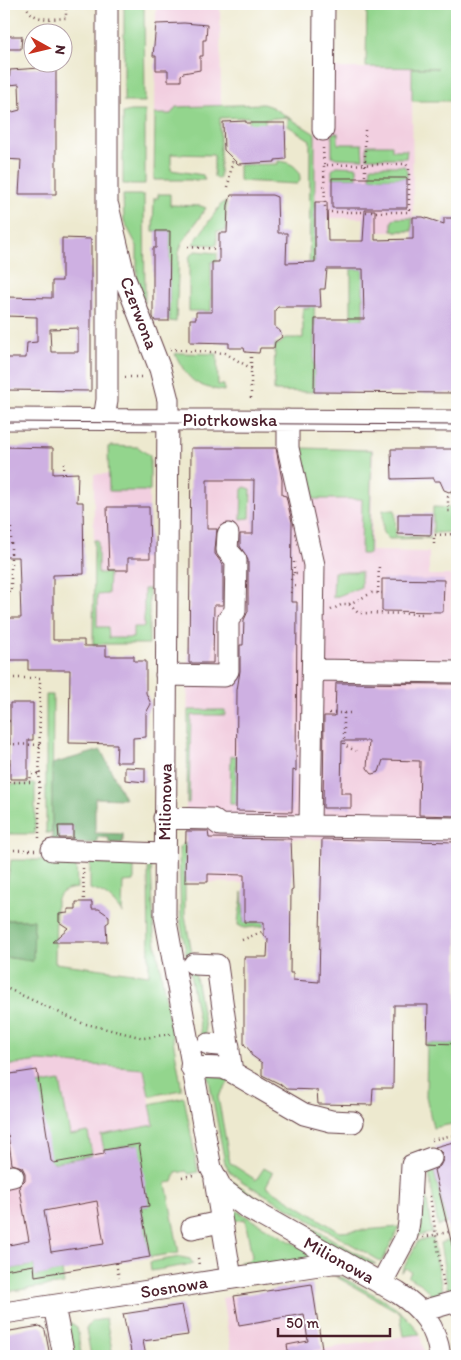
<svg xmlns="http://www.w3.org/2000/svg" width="461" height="1360" viewBox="0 0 461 1360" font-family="Itim,sans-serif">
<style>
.built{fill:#f2cfe0}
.green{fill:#93d58d;stroke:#6e7a5c}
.forest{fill:#76b678;stroke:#606a52}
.building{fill:#ceb0e2;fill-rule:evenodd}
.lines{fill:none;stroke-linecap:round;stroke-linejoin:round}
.minor-casing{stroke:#623d44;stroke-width:23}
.path{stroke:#623d44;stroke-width:2.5;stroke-dasharray:1 4;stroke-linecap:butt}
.minor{stroke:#fff;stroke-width:21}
.tram{stroke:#4a1f2b;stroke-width:1}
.labels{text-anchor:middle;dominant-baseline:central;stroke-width:5;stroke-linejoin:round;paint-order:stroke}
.street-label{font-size:18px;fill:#4a1f2b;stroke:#fff}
</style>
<rect width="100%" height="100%" fill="#fff"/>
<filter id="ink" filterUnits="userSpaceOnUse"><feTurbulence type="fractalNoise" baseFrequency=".02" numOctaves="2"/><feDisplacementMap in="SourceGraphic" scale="10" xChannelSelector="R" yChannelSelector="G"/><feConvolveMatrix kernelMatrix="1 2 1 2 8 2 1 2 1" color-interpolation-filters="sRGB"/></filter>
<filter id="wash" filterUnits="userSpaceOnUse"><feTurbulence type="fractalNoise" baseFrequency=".0096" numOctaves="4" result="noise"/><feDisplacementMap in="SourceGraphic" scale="20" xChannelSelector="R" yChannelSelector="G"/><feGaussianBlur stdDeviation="1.12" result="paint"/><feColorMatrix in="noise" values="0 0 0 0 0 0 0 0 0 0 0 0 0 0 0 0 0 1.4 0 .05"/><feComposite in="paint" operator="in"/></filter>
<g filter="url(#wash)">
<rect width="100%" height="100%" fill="#ede9cf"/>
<path class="built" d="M156,4H220L221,105L176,107L172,114H155Z
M317,4L331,68H412L413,232H364V218H315Z
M191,448L373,449L371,551L429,552V575H451V612H457V839H449V842L267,838L244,883L185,882Z
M108,459H149V644H93L94,474H109Z
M39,1061L144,1069L179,1253L35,1276L33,1265L4,1270V1066Z
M312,1284L322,1349L420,1334L425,1356H232L222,1298Z"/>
<path class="green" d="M124,4H144L145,102H124Z
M367,4H457V101H412V68H438L366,67Z
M263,104L272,107L315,134L314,392L274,391L275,344H280L285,338H303V308H309L310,140L288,126V117L265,119V133L250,134L249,117L220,118V178L218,179L214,177V155L171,154V170L203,175L205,180H154L155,114H171L176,107Z
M130,111H145V184H123V113Z
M332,133H338V144H362L363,159L336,158L332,156Z
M367,145H392V150H407L406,158H367Z
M278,161C290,162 301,167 300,181L297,184L239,181V165L278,164Z
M337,166L357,167V178H332V170Z
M371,166H404L407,170V178H370Z
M158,194H170V205L201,206L206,208L182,243L179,252L176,322L169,321L170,231H153L154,198H158Z
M123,195H144L145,303L137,286V246L124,221Z
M226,202V231H217V245L193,244L222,203Z
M395,218H412V231H392V221Z
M196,251L217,253V261L211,262V311H189V259L191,254Z
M351,269H363V319L351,320Z
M179,353L217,354L218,385H224V391C194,386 189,381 175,354Z
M110,446L138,447L150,456V491H109L108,447Z
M302,448L372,450L369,554H361L362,499H313V487L304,486Z
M245,487L251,489L250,518L241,519L242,489Z
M433,507L457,508V532L433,533Z
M383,510H395L396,536L431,538L389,539L383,533Z
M94,540H98V573H109L108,594L97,595V627H108L109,638H133V627H144V589H149V644H93Z
M334,572H361V587L333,598Z
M46,695H53L52,833H46Z
M188,710H225V715H191L189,803H187Z
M231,756H236V804H230Z
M6,784H35V834H6Z
M185,842V915L207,1039L202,1040L181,925L179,848Z
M11,860H76L77,888C67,889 61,891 56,900L55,963L149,975L148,861L151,865L154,933L182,1090L149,1096L144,1069L39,1061L4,1066V957L32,961L33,920H4V904Z
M90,860H134V881L123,882L122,913C113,900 106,893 90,889Z
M242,892L244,922H264V926L244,928L238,925C238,913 242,904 242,892Z
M427,1043L457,1044V1123L433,1128L426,1096Z
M208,1074L230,1080L218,1097L230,1163L256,1180L264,1168L273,1173L266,1186L340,1232L399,1227L382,1262L243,1182L229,1171L225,1163Z
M60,1081L70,1135L88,1132L92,1155L54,1163L49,1161L37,1085Z
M184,1097L198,1172L189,1174L186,1171L176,1173L173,1182L166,1183L179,1253L150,1257L141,1207L148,1206L138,1144L104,1150L101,1135L154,1125L150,1104Z
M433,1168L447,1223L438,1226L428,1169Z
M422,1170L432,1233L413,1237Z
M226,1177L244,1189L376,1264H363L239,1192Z
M225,1204L321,1259L245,1266L240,1262L248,1261L252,1257L245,1219L228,1222Z
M433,1238L443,1295L434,1297L420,1283L408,1277L411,1272L406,1268L401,1273L418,1241Z
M450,1240L457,1267V1290L448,1292L440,1243Z
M180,1257L190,1259L193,1264L151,1271L150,1262Z
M34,1265L35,1276L62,1271L64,1284L4,1292V1270Z
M335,1276L344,1278C371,1294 403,1306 420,1334L404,1336L400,1313Z
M106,1319L113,1355L91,1356L86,1329L92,1321Z
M71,1323L77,1327L81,1353L71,1355L64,1325Z"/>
<path class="forest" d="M101,750L125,799L95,798V833L123,834V843H109V838L97,837V843H73V826H59V843H52V764Z
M4,920H34L33,961L4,957Z"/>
<g id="blocks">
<path class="building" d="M184,23L207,25L206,40H203V56H200V70L183,73L181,75V81H168V70H156V56H153L156,24Z
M4,36H22L21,49H4Z
M56,67V194H19L21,160L4,159V137H8L9,113L20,110L19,84L9,85L10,70Z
M246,121V123H285L286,159L275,160V162L238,164L224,150L223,122Z
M332,178H407V208H332Z
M231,195H272L277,197L278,233H287L286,263L315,262V202H327L328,241H363L365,210H375V240L413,239V217H423L444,224V218H457V393L314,392L315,319H364L363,269H327L325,289H320L321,307H278L275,310V327L280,331L282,337L275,342L274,348H260L259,353L245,352L244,348H229V343L190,342V319H196V312H212V262H219V233H227L228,205Z
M156,231H170L169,321H155L153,317V248H156Z
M62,238L91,239V391L4,390V358H26L27,343L37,342V317L5,316V297L52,298V281H62ZM78,328V352H51L50,329Z
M4,447L53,448V474L78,473L77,502H83L84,574L53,575V640H84V646H106V656H134V661H146V693L151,704L146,713V737L133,738V762H116L117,744L69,743L70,670H28V660H4V618H21L19,557H4Z
M191,448H276L282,480V495L286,496L292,522L291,602H297L296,771L293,770L292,812L236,811L237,690L240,671V645H243L244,620L248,611V560L240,546V534H253L254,480H207V529H217L215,550V554L223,565V605H214L213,663H189Z
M391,449H457V483L453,490L449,492L444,490L440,481H434V478L392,479Z
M107,507H149L150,558H128V570H109Z
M398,514H432L431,535L398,534Z
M382,579L444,580L443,612L382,611Z
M336,683L457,684V816L419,815L420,761L383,760L379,772L372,774L367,768L369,741H342L341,793H351V808H323L324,716H335Z
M10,703H33V740H28V779H10Z
M125,767L145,768V782L125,780Z
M58,826H73V838H59Z
M186,831H208L209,838L291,839L293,890L291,891L290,973H293V980L319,982L322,839L457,842V1044L427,1043L428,1005H394L393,1088H373L372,1105L318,1104L317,1090L286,1089L280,1084L262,1075V1063L251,1055V1052L244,1044V957H267L268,939L264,936V922H244V875L208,874V882H185Z
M76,902H92V909H99L109,916V922L106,924L107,942H52L68,928L59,922V914L68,913V909H76Z
M37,1070L51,1161L54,1163L104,1154V1150L139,1144L149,1206L141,1207L150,1257L35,1276L34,1265L4,1270V1246L29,1241L19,1186L25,1180V1173L22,1167L12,1164L8,1135H5L4,1075ZM97,1201L104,1244L51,1252L44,1211Z
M457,1141V1248L453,1249L434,1170L440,1166L443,1160L442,1153L435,1147Z
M312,1284L322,1349L312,1351L313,1356H289L287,1345L308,1341L304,1314L239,1325L234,1296Z
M182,1305L188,1335L143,1341L146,1356H132L123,1314Z
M40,1326L45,1330L50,1356H4V1332Z"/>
</g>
</g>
<g filter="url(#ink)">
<use href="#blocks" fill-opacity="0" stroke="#623d44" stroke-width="1"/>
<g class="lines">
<g class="minor-casing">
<path id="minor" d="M323,130L324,4
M108,206L125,279L160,369L168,400L165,916L211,1168L222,1189L246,1207L398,1293C423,1309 436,1327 440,1356
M4,419L457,421
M104,419L107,400V4
M314,670L457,672
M166,675L224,676L228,671V620L235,611L236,560L227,550L228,534
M164,818L212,819L220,825L310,826L314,565L288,448V420
M310,826L457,828
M52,850L164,854
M194,964L217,965L232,1072
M208,1044L229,1046
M191,1067L223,1068L232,1072L304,1114L331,1121L353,1122
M4,1178L13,1176
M215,1180L231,1278
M192,1228L220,1222
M381,1284L407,1235L409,1222L412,1165L431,1158
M54,1306L64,1356
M422,1311L457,1301
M4,1313L332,1263H345"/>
</g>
<path class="path" d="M26,4C30,22 52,19 66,18V4
M365,130V178
M323,148L324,165L406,164L409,168V212H328L325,207L324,165
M228,187L233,158
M188,247L219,249
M170,349L225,353L252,369
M125,377H144
M251,398V350
M64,474V459
M457,485L455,491L448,497V511H457
M434,544V535L457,534
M294,562V573
M291,580L293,573H297
M4,592H11V528
M291,593L292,586H297
M378,593L379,565
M349,604L372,593H382
M331,610L343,604H349L358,613L424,614
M4,678H40L39,838
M329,713H344V745L356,751
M344,713H354
M4,721H10
M4,744L40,745
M4,763H10
M4,782H30L31,774H39
M4,850H35
M83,868L84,902
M242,940L264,931
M4,987L82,1023L144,1038L170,1034
M432,1140L457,1134
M182,1177L194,1175
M430,1196L444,1287
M423,1237L449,1232
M198,1258L199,1266
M116,1263L119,1278"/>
<use href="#minor" class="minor"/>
<path class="tram" d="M4,422L457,425"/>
</g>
</g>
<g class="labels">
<g class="street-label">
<text transform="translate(139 313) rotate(69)">Czerwona</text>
<text x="230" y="420">Piotrkowska</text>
<text transform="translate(165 802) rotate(-89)">Milionowa</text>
<text transform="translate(339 1260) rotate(29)">Milionowa</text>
<text transform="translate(174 1287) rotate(-9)">Sosnowa</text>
</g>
</g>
<rect width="461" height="1360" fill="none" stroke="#fff" stroke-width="20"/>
<g transform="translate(48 48) rotate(98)"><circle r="24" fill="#ffffff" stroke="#b7a5aa"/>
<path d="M0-4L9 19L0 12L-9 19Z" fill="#c8321e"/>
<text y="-8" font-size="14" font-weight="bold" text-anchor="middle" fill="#4a1f2b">N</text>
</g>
<path d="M278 1328v8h112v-8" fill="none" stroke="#4a1f2b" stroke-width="2.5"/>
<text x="286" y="1328" font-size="15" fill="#4a1f2b" stroke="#ffffff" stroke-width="4" paint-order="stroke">50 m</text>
</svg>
